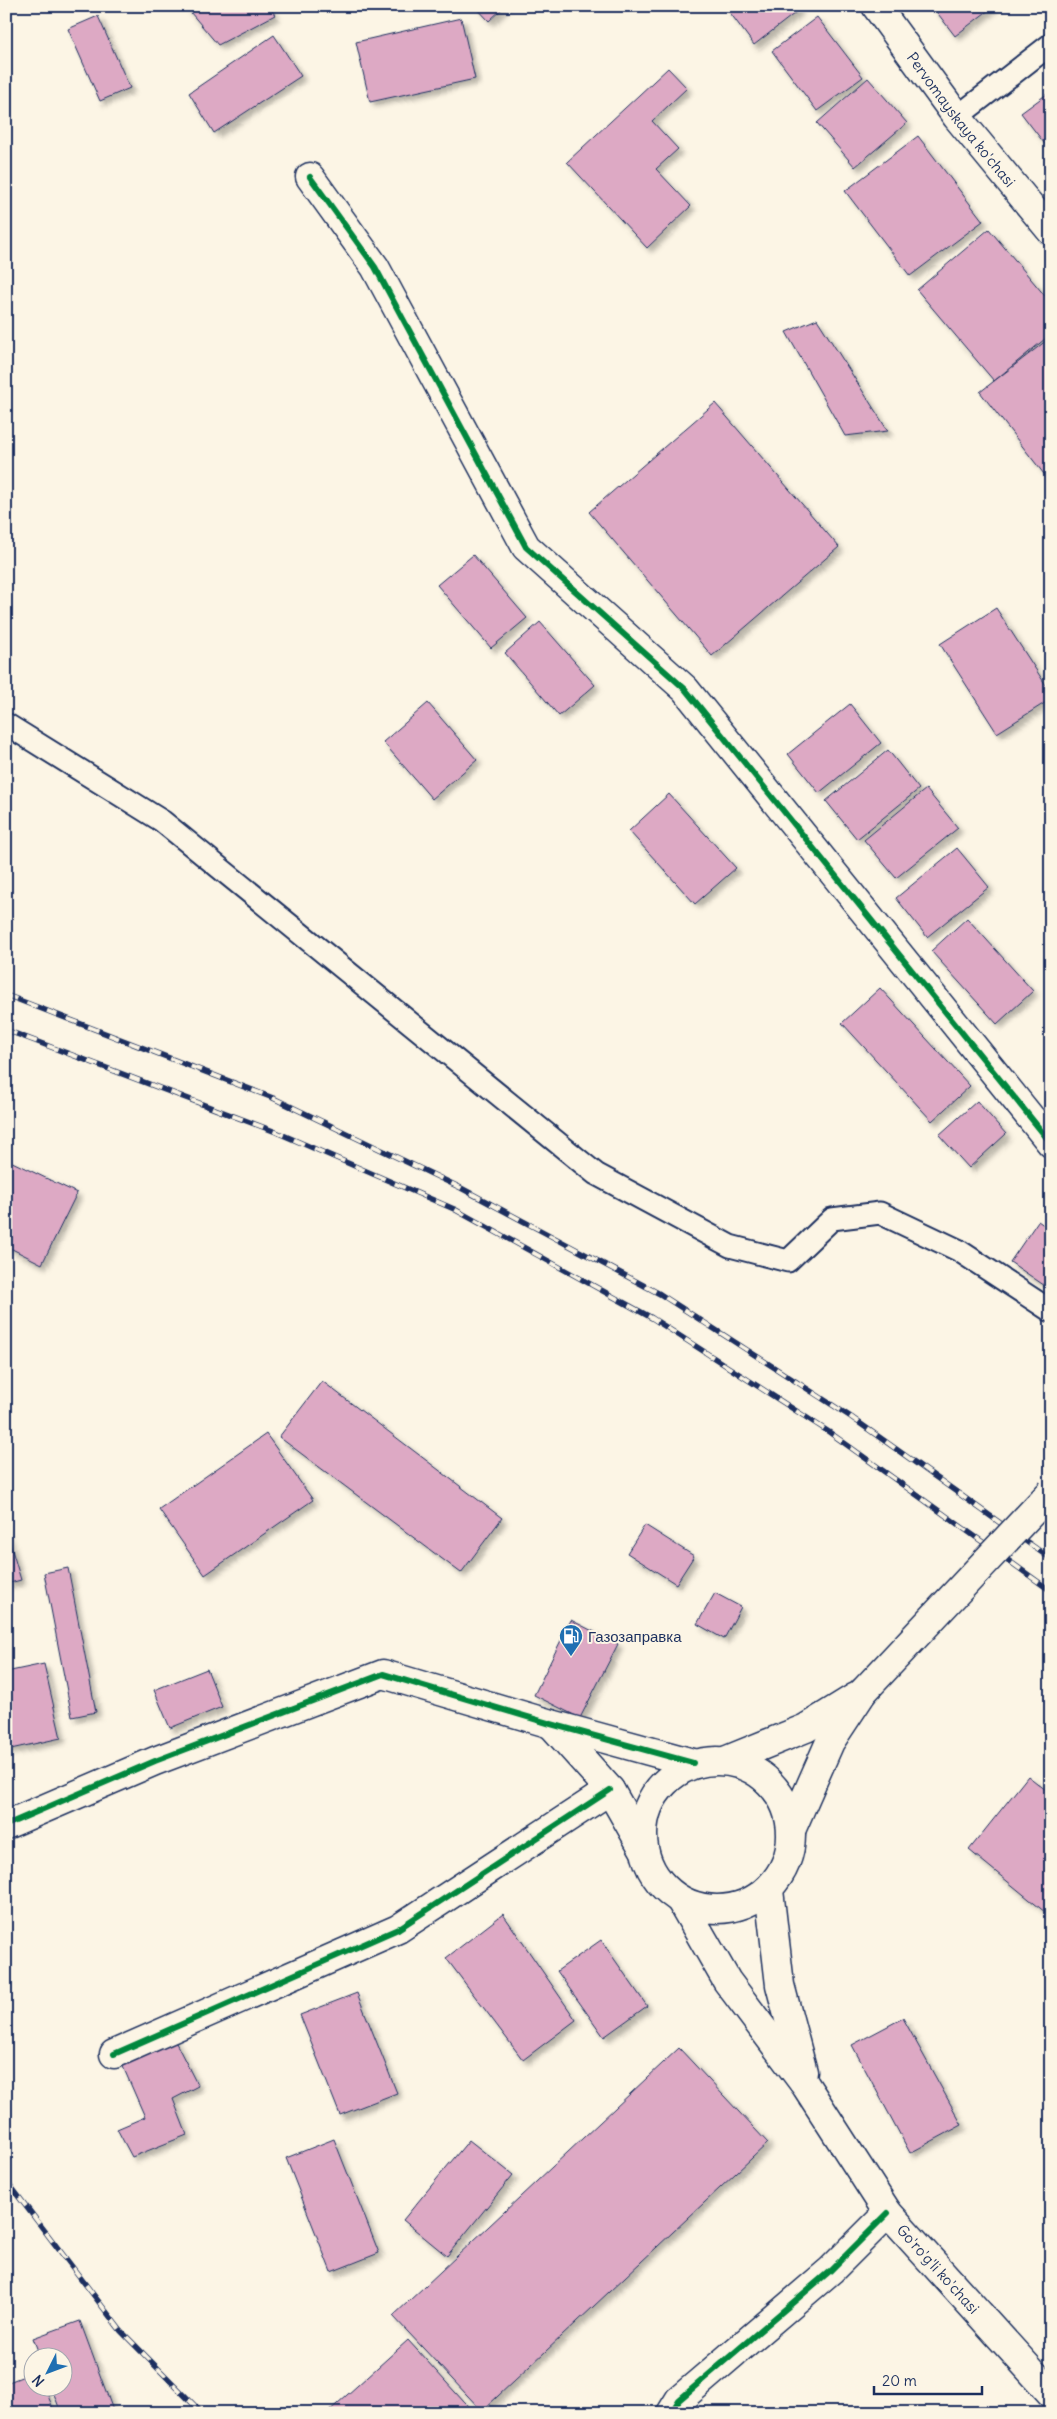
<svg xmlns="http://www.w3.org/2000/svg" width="1057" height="2419" viewBox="0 0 1057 2419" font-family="Delius,sans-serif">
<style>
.building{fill:#dda9c4;stroke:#1b2f5e;filter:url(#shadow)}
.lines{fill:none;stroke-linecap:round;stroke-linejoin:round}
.service-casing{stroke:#1b2f5e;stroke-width:25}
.minor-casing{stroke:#1b2f5e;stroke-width:31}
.secondary-casing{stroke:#1b2f5e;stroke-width:31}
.service{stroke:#fcf5e5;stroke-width:21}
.minor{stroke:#fcf5e5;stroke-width:28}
.secondary{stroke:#fcf5e5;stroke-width:28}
.rail-casing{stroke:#1b2f5e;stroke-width:5.5}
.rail{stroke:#fcf5e5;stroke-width:4;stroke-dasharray:11;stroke-linecap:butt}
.secondary-bridge-casing{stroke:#1b2f5e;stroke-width:31;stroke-linecap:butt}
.secondary-bridge{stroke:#fcf5e5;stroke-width:28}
.cycleway-casing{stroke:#fcf5e5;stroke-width:9}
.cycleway{stroke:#00873e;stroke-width:6}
.labels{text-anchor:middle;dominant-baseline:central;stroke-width:4;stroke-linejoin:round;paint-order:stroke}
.street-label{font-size:15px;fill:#1b2f5e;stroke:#fcf5e5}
.poi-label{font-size:15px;fill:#1b2f5e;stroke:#fcf5e5;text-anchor:start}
</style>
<defs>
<filter id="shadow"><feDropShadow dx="4.5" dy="4.5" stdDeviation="2.5" flood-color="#0004"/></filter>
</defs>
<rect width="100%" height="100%" fill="#fcf5e5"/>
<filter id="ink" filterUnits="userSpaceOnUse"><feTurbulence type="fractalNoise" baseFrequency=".02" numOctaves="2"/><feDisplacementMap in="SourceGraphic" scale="10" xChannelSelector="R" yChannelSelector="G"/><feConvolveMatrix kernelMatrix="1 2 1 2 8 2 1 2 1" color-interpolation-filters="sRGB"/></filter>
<g filter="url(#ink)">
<g class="building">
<path d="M 185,6 L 269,6 L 275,15 L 218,45 Z"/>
<path d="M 475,6 L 505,6 L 489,21 Z"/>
<path d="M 725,6 L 796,6 L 799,10 L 754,45 Z"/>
<path d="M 932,6 L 994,6 L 955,36 Z"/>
<path d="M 98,16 L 130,88 L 100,101 L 68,29 Z"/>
<path d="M 817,17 L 863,77 L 817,111 L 772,51 Z"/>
<path d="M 461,18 L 475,79 L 370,102 L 356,42 Z"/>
<path d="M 274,35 L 301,76 L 214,133 L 189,93 Z"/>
<path d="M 668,68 L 687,88 L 652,121 L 678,149 L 656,169 L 691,206 L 647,248 L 567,162 Z"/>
<path d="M 868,78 L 907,123 L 855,167 L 817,123 Z"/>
<path d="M 1051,91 L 1051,152 L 1021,113 Z"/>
<path d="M 918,136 L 983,221 L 910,276 L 845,191 Z"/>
<path d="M 989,229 L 1051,303 L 1051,334 L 994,381 L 917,290 Z"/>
<path d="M 817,319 L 888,431 L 845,436 L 786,332 Z"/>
<path d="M 1051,337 L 1051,483 L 980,392 Z"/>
<path d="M 715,403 L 839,547 L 712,656 L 589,512 Z"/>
<path d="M 473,555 L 527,618 L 491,648 L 437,585 Z"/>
<path d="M 996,608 L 1051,693 L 1051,699 L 997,733 L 940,644 Z"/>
<path d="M 540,622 L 595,685 L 559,716 L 505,653 Z"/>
<path d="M 428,703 L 477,760 L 432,799 L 383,742 Z"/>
<path d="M 850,704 L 881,743 L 819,793 L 788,754 Z"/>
<path d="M 888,750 L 919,789 L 857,839 L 826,801 Z"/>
<path d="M 926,789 L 958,828 L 896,878 L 864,840 Z"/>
<path d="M 669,794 L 736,868 L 695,904 L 629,831 Z"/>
<path d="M 957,848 L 989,887 L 927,937 L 896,898 Z"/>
<path d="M 967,918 L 1033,991 L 997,1024 L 931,951 Z"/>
<path d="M 880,988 L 970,1086 L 932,1121 L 842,1023 Z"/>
<path d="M 977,1101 L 1006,1134 L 969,1168 L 939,1135 Z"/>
<path d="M 6,1159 L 77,1193 L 42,1264 L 6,1246 Z"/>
<path d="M 1038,1221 L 1051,1230 L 1051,1290 L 1010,1262 Z"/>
<path d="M 322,1381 L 502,1518 L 461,1573 L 279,1437 Z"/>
<path d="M 266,1434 L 313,1500 L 205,1575 L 159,1509 Z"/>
<path d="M 645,1525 L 694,1556 L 676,1584 L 627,1553 Z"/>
<path d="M 6,1530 L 21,1580 L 6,1584 Z"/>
<path d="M 68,1568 L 96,1712 L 72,1717 L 44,1573 Z"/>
<path d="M 715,1593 L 741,1607 L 724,1639 L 697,1624 Z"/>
<path d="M 571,1620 L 618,1644 L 580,1718 L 534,1695 Z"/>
<path d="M 44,1664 L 61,1738 L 6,1750 L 6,1672 Z"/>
<path d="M 207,1669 L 222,1707 L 170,1728 L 154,1690 Z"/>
<path d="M 1028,1776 L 1051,1794 L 1051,1917 L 969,1850 Z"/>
<path d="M 503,1914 L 576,2020 L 523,2060 L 446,1958 Z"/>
<path d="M 601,1940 L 647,2006 L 604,2037 L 557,1971 Z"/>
<path d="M 357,1993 L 397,2093 L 340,2115 L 300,2015 Z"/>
<path d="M 903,2018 L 962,2125 L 910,2153 L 852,2045 Z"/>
<path d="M 173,2037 L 198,2086 L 173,2099 L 187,2135 L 132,2157 L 117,2129 L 145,2117 L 121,2062 Z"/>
<path d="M 679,2048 L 768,2143 L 482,2411 L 393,2316 Z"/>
<path d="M 334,2139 L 379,2253 L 331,2272 L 286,2158 Z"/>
<path d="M 469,2140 L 513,2175 L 447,2256 L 403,2220 Z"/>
<path d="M 80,2321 L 114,2413 L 61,2413 L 51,2386 L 62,2386 L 62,2356 L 40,2356 L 33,2338 Z"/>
<path d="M 408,2340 L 474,2413 L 327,2413 Z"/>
<path d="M 32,2373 L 32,2386 L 44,2386 L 55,2413 L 6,2413 L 6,2383 Z"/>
</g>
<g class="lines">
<g class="service-casing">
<g id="service">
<path d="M 957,117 L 1051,44"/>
<path d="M 6,724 L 162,821 L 596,1174 L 730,1246 L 788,1261 L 832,1219 L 880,1213 L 958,1250 L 1051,1311"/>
</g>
</g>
<g class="minor-casing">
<g id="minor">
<path id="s1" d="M 876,6 L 957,117 L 1051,231"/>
<path d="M 310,177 L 375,267 L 526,547 L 685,689 L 1051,1143"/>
<path d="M 551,1724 L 610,1790 L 643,1848"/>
<path d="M 6,1825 L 155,1761 L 383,1674 L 551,1724 L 693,1763"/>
<path d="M 114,2054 L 398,1929 L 610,1790"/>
<path d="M 671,2413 L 679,2400 L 831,2270 L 888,2213"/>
</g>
</g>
<g class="secondary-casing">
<g id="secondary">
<path d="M 727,1760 L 806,1728 L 856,1697"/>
<circle cx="717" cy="1835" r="74"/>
<path d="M 792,1828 L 830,1742 L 863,1692"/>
<path d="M 769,1890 L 780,1985 L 803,2072"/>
<path id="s2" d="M 681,1901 L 727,1981 L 806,2086 L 888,2213 L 1051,2393"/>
</g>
</g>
<use href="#service" class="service"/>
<use href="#minor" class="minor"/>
<use href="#secondary" class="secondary"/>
<g class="rail-casing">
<g id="rail">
<path d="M 6,995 L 273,1098 L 461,1188 L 660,1294 L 851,1417 L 1051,1559"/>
<path d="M 6,1030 L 276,1132 L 454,1209 L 652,1318 L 829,1432 L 1051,1591"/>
<path d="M 6,2180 L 121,2331 L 202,2413"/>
</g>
</g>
<use href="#rail" class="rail"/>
<g class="secondary-bridge-casing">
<path id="secondary-bridge" d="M 863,1692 L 1051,1492"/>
</g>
<use href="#secondary-bridge" class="secondary-bridge"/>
<g class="cycleway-casing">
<g id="cycleway">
<path d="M 310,177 L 375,267 L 526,547 L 685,689 L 1051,1143"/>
<path d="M 6,1825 L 155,1761 L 383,1674 L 551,1724 L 693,1763"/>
<path d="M 114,2054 L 398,1929 L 610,1790"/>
<path d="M 671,2413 L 679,2400 L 831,2270 L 888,2213"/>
</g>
</g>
<use href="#cycleway" class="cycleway"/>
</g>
</g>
<defs>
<g id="fuel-pin" transform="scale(1.25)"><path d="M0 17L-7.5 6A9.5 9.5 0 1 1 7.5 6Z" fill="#1f6fb2" stroke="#fcf5e5"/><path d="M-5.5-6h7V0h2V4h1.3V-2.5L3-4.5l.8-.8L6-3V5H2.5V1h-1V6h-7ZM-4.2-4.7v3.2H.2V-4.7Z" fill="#fff"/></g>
</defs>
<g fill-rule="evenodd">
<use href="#fuel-pin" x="571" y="1636"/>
</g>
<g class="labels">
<g class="street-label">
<text stroke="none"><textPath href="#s1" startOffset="142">Pervomayskaya ko'chasi</textPath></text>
<text stroke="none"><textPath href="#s2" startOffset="450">Go'ro'g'li ko'chasi</textPath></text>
</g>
<g class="poi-label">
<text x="588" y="1636">Газозаправка</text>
</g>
</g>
<rect width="1057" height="2419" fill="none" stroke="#fcf5e5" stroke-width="25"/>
<rect x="12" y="12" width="1032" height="2394" fill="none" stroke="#1b2f5e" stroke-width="2" filter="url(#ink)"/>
<g transform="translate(48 2372) rotate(228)"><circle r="24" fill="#fcf5e5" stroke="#a2a6af"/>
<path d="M0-4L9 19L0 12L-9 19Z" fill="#1f6fb2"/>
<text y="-8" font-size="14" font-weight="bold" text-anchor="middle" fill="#1b2f5e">N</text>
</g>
<path d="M874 2386v8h108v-8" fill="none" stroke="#1b2f5e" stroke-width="2.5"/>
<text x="882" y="2386" font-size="15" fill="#1b2f5e" stroke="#fcf5e5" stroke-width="4" paint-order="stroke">20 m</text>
</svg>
